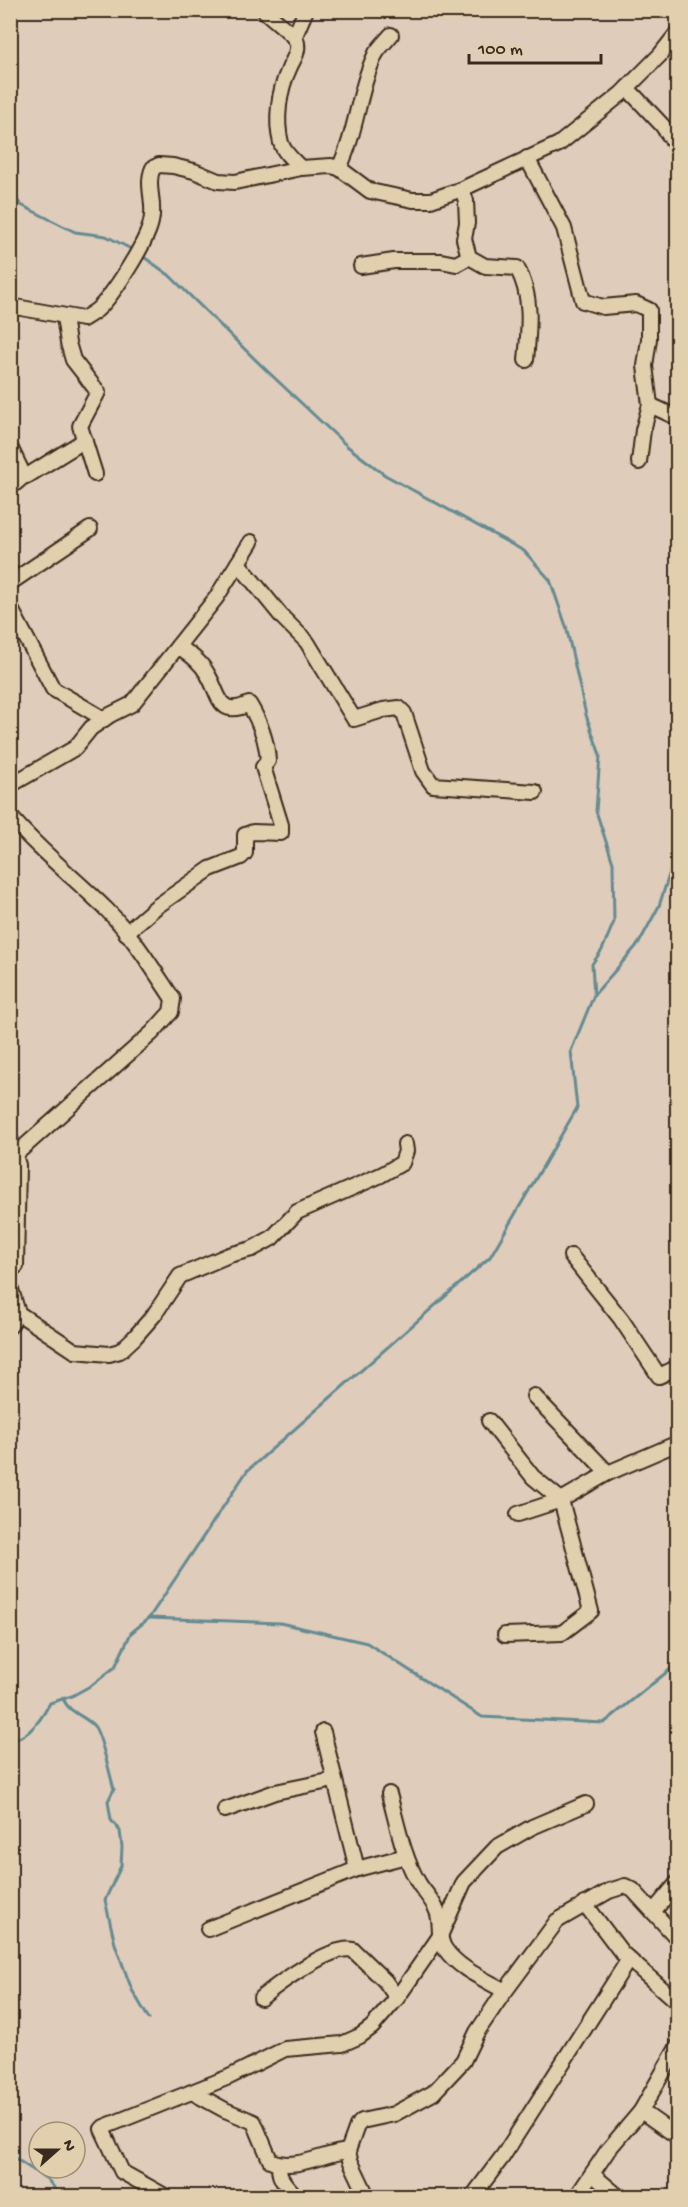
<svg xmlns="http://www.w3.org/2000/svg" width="688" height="2207" viewBox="0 0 688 2207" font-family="'Gochi Hand',sans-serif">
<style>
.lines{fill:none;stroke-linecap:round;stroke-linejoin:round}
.stream{stroke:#648b92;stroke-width:3}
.minor-casing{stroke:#3b2a1e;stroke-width:18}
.minor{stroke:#e1cfad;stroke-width:14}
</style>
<rect width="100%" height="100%" fill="#e0ccba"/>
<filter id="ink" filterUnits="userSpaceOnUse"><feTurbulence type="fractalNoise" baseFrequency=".0167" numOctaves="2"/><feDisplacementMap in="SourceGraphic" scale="12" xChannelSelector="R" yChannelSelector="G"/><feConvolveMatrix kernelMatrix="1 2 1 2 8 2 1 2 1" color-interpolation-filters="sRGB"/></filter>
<g filter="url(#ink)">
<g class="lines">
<g class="stream">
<path d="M 10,192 L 21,205 L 75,232 L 106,236 L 133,250"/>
<path d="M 141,255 L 169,275 L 265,369 L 347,446 L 385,475 L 524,551 L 550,580 L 566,626 L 586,715 L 600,755 L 596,811 L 613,863 L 614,922 L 602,950 L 592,964 L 594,995"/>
<path d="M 149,1618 L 280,1623 L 367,1643 L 482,1717 L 604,1723 L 678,1663"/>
<path d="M 63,1698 C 68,1713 84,1715 94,1726 C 101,1733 110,1776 114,1789 L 108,1801 L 111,1820 L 120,1831 L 122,1847 L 121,1866 L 105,1900 L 115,1944 L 132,1990 L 149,2019"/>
<path d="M 10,1740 C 29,1739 42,1718 50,1703 L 72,1696 L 92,1685 L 115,1667 L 131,1633 L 149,1618 L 247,1471 L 490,1257 L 577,1108 L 571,1051 L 594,995 L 639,943 L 659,906 L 678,847"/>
<path d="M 10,2155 L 47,2179 L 61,2196"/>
</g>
<g class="minor-casing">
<g id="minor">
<path d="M 264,10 C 272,19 295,34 297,43 C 299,53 292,61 289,69 C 279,90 275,120 281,143 C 284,153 294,161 301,168"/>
<path d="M 294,38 L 306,10"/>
<path d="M 627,88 L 662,125 L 678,148"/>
<path d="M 527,158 L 564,228 L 583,301 L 603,307 L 636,304 L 649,310 L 649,339 L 645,366 L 650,405 L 643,430 L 639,462"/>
<path d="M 339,168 C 357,132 358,90 376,53 C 380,47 386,41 391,35"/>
<path d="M 462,189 L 466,201 L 467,223 L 464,239 L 469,257 L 485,266 L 517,268 C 533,296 529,329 526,360"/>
<path d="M 361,266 L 394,261 L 441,261 L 456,264 L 469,257"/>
<path d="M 10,306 L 83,319 C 88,316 93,313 98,309 C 113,295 147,242 151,222 C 156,203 145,185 153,168 L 159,165 L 173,166 L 194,171 L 218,181 L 235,182 L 301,168 L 331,166 L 339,168 L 370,191 L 413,200 L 431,200 L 462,189 L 559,144 L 621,94 L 660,55 L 678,32"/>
<path d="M 64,317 L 68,343 L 73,360 L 98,392 L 80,426 L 95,474"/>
<path d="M 650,405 L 678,418"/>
<path d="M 10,447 L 24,476 L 27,476 L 85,440"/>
<path d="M 10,488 L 24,476"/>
<path d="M 238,563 L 283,618 L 307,642 L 354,719 L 383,710 L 399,708 L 404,713 L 423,771 L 433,785 L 535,792"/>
<path d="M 10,583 L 90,529"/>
<path d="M 10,607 L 53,689 L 104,719"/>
<path d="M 10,782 L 14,783 L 75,748 L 91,728 L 110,715 L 132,704 L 216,598 L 251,542"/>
<path d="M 10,816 C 39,851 75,878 107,910 C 133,936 153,969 173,999 L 171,1012 L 152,1033 L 16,1154"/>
<path d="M 126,933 L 156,907 L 210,869 L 241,857 L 245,853 L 245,835 L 253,832 L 281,833 L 281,825 L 263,767 L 268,761 C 267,741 260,722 249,704 C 218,718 220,695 208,675 C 201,662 191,655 178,646"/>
<path d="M 10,1139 L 18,1165 L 16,1266 L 10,1272"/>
<path d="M 571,1256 L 621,1319 L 659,1376 L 678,1367"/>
<path d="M 10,1286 L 18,1313 L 10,1326"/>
<path d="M 18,1313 L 75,1351 L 109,1354 L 120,1351 L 134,1338 L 154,1315 L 180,1276 L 229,1255 L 252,1249 L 272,1238 L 297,1212 L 381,1175 L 402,1163 L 406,1151 L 405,1144"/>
<path d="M 534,1396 L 608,1473"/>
<path d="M 489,1421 L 533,1477 L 561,1500 L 591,1611 L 562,1633 L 505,1635"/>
<path d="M 518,1514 L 561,1500 L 608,1473 L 678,1443"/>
<path d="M 323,1732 L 357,1869"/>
<path d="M 389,1794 C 397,1823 403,1856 418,1882 C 423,1891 432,1899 436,1909 C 443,1922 436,1936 445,1949 C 459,1969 484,1979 505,1991"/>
<path d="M 225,1810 L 275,1792 L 334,1780"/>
<path d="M 585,1904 L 622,1953 L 678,2003"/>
<path d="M 653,1912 L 678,1882"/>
<path d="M 208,1929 L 357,1869 L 406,1856"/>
<path d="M 261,1998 C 278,1984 332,1944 353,1950 L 385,1981 L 397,1998"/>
<path d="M 192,2092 L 225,2110 L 254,2122 L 270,2160 C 295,2172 323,2153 348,2151"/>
<path d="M 641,2111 L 678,2137"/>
<path d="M 280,2164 C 276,2178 288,2187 296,2196"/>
<path d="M 592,2174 L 618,2196"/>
<path d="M 165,2196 L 122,2172 L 102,2129 L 104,2127 L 229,2077 L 285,2049 L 342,2044 L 360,2036 L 372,2027 L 397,1998 L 440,1936 L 464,1882 L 497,1847 L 532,1827 L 586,1804"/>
<path d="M 367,2196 L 350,2160 L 348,2151 L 357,2126 L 362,2121 L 394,2114 L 433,2093 L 463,2061 L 477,2032 L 500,1998 L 557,1921 L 609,1891 L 625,1886 L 633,1890 L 678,1939"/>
<path d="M 473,2196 L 503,2156 L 629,1959"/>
<path d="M 577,2196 L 608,2150 L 641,2111 L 678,2046"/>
</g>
</g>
<use href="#minor" class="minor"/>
</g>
</g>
<rect width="688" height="2207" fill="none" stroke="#e1cfad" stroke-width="36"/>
<rect x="18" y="18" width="652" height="2171" fill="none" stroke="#3b2a1e" stroke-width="2" filter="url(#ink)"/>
<g transform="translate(57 2150) rotate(69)"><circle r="28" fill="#e1cfad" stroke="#9f8d74" stroke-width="1.5"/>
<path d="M0-4.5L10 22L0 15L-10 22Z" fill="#3b2a1e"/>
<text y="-9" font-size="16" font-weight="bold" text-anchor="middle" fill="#3b2a1e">N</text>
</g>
<path d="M469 54v9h132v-9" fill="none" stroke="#3b2a1e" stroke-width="3"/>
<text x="478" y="54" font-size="18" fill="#3b2a1e" stroke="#e1cfad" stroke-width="4.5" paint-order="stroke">100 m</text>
</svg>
